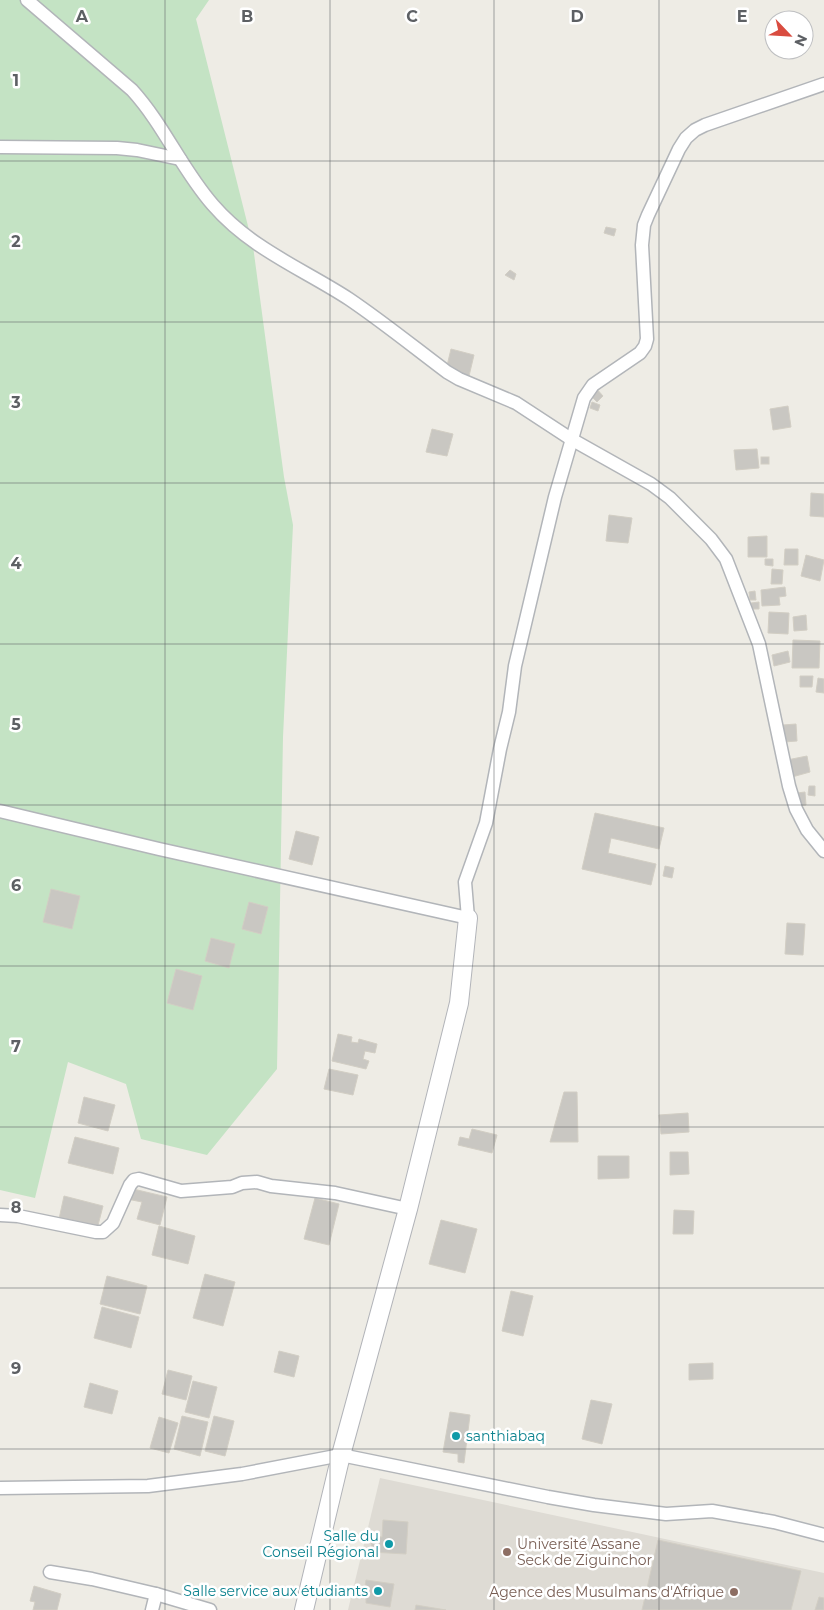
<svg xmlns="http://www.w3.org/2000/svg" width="824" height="1610" viewBox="0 0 824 1610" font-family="Montserrat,sans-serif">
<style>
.education{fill:#dedbd4}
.green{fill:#c4e3c4}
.building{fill:#c9c7c2;stroke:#d2cec4}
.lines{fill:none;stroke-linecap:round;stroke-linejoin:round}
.street-casing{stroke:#b2b5b9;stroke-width:15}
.secondary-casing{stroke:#b2b4b9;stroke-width:20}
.street{stroke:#fff;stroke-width:12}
.secondary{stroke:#fff;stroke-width:18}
.grid{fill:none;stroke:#5d6064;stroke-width:1;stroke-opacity:0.55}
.culture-dot{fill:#0f9aa8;stroke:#fff;stroke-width:2}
.education-dot{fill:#8d6e63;stroke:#fff;stroke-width:2}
.labels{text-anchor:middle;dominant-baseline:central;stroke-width:5;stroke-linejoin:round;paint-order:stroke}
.culture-label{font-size:14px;fill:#0d838f;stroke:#fff;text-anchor:end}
.education-label{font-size:14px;fill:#785e54;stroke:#fff;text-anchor:start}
.grid-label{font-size:16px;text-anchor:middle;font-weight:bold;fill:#5d6064;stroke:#fff;stroke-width:5;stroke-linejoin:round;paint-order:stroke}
</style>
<rect width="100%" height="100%" fill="#eeece5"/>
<path class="education" d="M 380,1478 L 824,1573 L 824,1610 L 348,1610 Z"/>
<path class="green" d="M 0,0 L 209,0 L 196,19 L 253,246 L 284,477 L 293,525 L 283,737 L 277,1069 L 207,1155 L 141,1139 L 126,1084 L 68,1062 L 35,1198 L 0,1190 Z"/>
<g class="building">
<path d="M 606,227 L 616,229 L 614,236 L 604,233 Z"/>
<path d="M 510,270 L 516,274 L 514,280 L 505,275 Z"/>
<path d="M 451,349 L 474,355 L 469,376 L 446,370 Z"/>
<path d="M 595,387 L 603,396 L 597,402 L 588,393 Z"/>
<path d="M 592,402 L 600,405 L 598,411 L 590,408 Z"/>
<path d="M 788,406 L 791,427 L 773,430 L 770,409 Z"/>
<path d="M 432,429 L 453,434 L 447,456 L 426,452 Z"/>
<path d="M 757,449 L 759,468 L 736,470 L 734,450 Z"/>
<rect x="761" y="457" width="8" height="7"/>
<path d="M 811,493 L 824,494 L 824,517 L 810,516 Z"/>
<path d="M 609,515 L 632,518 L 628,543 L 606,541 Z"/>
<path d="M 767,536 L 767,557 L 748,557 L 748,537 Z"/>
<path d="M 785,549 L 798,549 L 798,565 L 784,565 Z"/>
<path d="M 806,555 L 824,560 L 820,581 L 801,576 Z"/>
<path d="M 765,559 L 773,559 L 773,566 L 765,565 Z"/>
<path d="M 772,569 L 783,570 L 782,584 L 771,584 Z"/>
<path d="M 785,587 L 786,596 L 779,597 L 780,605 L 762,606 L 761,590 Z"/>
<path d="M 755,591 L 756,600 L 750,600 L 749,592 Z"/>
<path d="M 759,602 L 759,609 L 752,609 L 751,603 Z"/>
<path d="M 769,612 L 789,613 L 788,634 L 768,633 Z"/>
<path d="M 806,615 L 807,630 L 794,631 L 793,617 Z"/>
<path d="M 793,640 L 820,641 L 819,668 L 792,668 Z"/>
<path d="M 788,651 L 790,662 L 774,666 L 772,655 Z"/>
<path d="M 800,676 L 813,676 L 812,687 L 800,687 Z"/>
<path d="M 818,678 L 824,679 L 824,693 L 816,692 Z"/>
<path d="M 796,724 L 797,741 L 784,742 L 783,725 Z"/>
<path d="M 807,756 L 810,772 L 792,777 L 787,760 Z"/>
<path d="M 809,786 L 815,786 L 815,796 L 808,795 Z"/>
<path d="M 805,792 L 806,805 L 798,806 L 797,793 Z"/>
<path d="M 595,813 L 664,828 L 659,849 L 611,838 L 608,853 L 656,864 L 651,885 L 582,869 Z"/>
<path d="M 296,831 L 319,837 L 312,865 L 289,859 Z"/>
<path d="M 665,866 L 674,868 L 672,878 L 663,876 Z"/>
<path d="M 51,889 L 80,896 L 72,929 L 43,922 Z"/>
<path d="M 249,902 L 268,907 L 261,934 L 242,929 Z"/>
<path d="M 787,923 L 805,924 L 803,955 L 785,954 Z"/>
<path d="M 211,938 L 235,944 L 229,968 L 205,961 Z"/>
<path d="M 176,969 L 202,976 L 193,1010 L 167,1003 Z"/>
<path d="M 338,1034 L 352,1037 L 351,1042 L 358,1043 L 359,1039 L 377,1044 L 375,1053 L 365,1051 L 363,1059 L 369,1061 L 366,1069 L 332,1061 Z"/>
<path d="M 329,1069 L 358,1075 L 353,1095 L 324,1089 Z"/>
<path d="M 564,1092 L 577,1092 L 578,1142 L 550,1142 Z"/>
<path d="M 84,1097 L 115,1105 L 108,1131 L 78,1123 Z"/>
<path d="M 688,1113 L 689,1132 L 661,1134 L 659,1115 Z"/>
<path d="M 472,1129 L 497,1135 L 492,1153 L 458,1145 L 460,1137 L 469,1139 Z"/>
<path d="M 75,1137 L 119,1148 L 113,1174 L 68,1163 Z"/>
<path d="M 670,1152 L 688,1152 L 689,1174 L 670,1175 Z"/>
<path d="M 598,1156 L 629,1156 L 629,1178 L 598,1179 Z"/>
<path d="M 129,1188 L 167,1197 L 160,1225 L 137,1219 L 142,1202 L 127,1199 Z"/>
<path d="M 64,1196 L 103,1206 L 97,1229 L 59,1219 Z"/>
<path d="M 315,1198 L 339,1204 L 329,1245 L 304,1239 Z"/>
<path d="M 674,1210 L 694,1211 L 693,1234 L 673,1234 Z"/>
<path d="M 441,1220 L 477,1229 L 465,1273 L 429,1264 Z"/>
<path d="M 159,1226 L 195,1236 L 188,1264 L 152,1255 Z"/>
<path d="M 205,1274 L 235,1282 L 223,1326 L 193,1318 Z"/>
<path d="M 107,1276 L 147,1286 L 140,1314 L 100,1304 Z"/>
<path d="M 511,1291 L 533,1296 L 523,1336 L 502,1331 Z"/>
<path d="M 102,1307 L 139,1317 L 131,1348 L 94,1338 Z"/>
<path d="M 279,1351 L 299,1356 L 294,1377 L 274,1372 Z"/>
<path d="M 713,1363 L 713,1379 L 689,1380 L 689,1364 Z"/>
<path d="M 168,1370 L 192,1376 L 186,1400 L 162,1394 Z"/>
<path d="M 193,1381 L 217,1387 L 209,1418 L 185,1412 Z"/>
<path d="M 90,1383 L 118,1391 L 112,1414 L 84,1407 Z"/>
<path d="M 591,1400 L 612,1404 L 602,1444 L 582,1439 Z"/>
<path d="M 450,1412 L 470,1415 L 464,1463 L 458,1462 L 458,1454 L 443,1452 Z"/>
<path d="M 182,1416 L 208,1422 L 200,1456 L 174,1449 Z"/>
<path d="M 214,1416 L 234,1421 L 225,1456 L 205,1451 Z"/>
<path d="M 159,1417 L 178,1423 L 169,1453 L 150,1448 Z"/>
<path d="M 383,1520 L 408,1522 L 406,1554 L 371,1552 L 372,1536 L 382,1537 Z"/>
<path d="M 658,1540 L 801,1571 L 791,1610 L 642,1610 Z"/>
<path d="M 366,1580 L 394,1584 L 390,1607 L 366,1603 L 366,1599 L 363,1598 Z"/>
<path d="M 34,1586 L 61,1594 L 57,1610 L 33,1610 L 35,1602 L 30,1601 Z"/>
<path d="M 819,1597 L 824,1598 L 824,1610 L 815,1610 Z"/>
<path d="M 416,1605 L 446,1610 L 415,1610 Z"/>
</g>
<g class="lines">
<g class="street-casing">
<g id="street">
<path d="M 27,0 L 132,90 C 164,125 182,170 213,205 C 251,249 303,269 349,299 C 383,322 415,348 447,372 L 459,379 L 516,403 L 571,439 L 651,484 L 670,498 L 711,539 L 726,559 L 759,644 L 789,786 L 796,809 L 807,830 L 824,851"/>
<path d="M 0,147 L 117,148 L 137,150 L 180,159"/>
<path d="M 0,811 L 159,849 L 468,918 L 465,882 L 486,823 L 500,749 L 509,712 L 515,666 L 555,497 L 584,398 L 593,385 L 640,353 L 645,346 L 647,339 L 642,245 L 644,225 L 648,215 L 679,149 L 686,138 L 695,130 L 705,125 L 824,84"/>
<path d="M 0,1215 L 18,1216 L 96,1232 L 103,1232 L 113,1223 L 130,1185 L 134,1180 L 139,1179 L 181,1191 L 232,1187 L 242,1183 L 257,1182 L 271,1186 L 335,1193 L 408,1209"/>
<path d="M 0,1488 L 148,1486 L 242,1474 L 341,1455 L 548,1497 L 594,1505 L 666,1514 L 712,1511 L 774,1522 L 824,1535"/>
<path d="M 50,1572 L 92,1579 L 156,1594 L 210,1610"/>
<path d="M 152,1610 L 156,1594"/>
</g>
</g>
<g class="secondary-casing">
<path id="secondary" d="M 304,1610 L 341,1455 L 408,1209 L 459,1003 L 468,918"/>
</g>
<use href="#street" class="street"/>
<use href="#secondary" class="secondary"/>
</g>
<path class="grid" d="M 165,0 L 165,1610M 330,0 L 330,1610M 494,0 L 494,1610M 659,0 L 659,1610M 0,161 L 824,161M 0,322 L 824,322M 0,483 L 824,483M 0,644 L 824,644M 0,805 L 824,805M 0,966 L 824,966M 0,1127 L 824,1127M 0,1288 L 824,1288M 0,1449 L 824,1449"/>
<g class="culture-dot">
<circle cx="456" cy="1436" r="5"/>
<circle cx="389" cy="1544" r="5"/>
<circle cx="378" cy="1591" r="5"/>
</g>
<g class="education-dot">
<circle cx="507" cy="1552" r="5"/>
<circle cx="734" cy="1592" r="5"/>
</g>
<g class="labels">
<g class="culture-label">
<text x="466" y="1436" text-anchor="start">santhiabaq</text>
<text x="379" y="1536">Salle du<tspan x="379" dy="16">Conseil Régional</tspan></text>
<text x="368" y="1591">Salle service aux étudiants</text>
</g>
<g class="education-label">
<text x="517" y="1544">Université Assane<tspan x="517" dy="16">Seck de Ziguinchor</tspan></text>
<text x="724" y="1592" text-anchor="end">Agence des Musulmans d'Afrique</text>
</g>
</g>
<g class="grid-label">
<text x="82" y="22">A</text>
<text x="247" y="22">B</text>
<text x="412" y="22">C</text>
<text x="577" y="22">D</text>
<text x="742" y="22">E</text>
<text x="16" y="86">1</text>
<text x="16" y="247">2</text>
<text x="16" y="408">3</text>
<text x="16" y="569">4</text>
<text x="16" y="730">5</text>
<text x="16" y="891">6</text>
<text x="16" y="1052">7</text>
<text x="16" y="1213">8</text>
<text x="16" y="1374">9</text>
</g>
<g transform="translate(789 35) rotate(115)"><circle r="24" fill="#ffffff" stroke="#bebfc1"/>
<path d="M0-4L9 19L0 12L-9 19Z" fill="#d94c40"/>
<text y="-8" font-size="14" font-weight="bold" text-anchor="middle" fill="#5d6064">N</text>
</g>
</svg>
